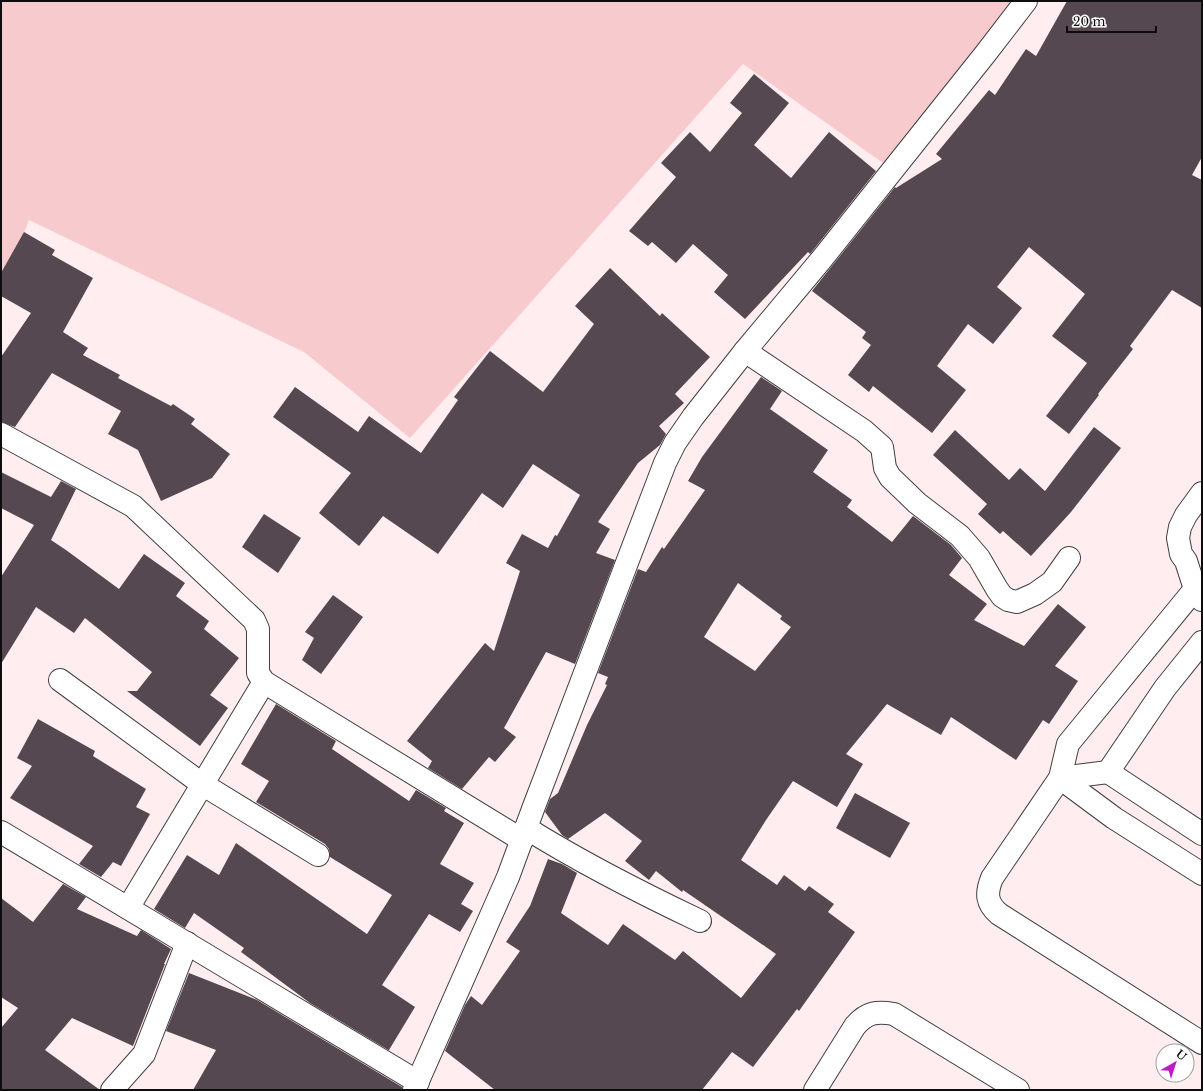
<svg xmlns="http://www.w3.org/2000/svg" width="1203" height="1091" viewBox="0 0 1203 1091" font-family="'Libre Baskerville',serif">
<style>
.farmland{fill:#f7cace}
.building{fill:#564851;fill-rule:evenodd}
.lines{fill:none;stroke-linecap:round;stroke-linejoin:round}
.minor-casing{stroke:#404040;stroke-width:24}
.minor{stroke:#fff;stroke-width:22}
</style>
<rect width="100%" height="100%" fill="#ffedf0"/>
<path class="farmland" d="M 1,1 L 1022,1 L 893,170 L 743,64 L 410,438 L 304,352 L 29,220 L 1,290 Z"/>
<g class="building">
<path d="M 1067,1 L 1202,1 L 1202,157 L 1192,175 L 1202,180 L 1202,308 L 1172,290 L 1130,346 L 1133,349 L 1098,394 L 1099,395 L 1069,434 L 1046,416 L 1087,363 L 1052,336 L 1085,294 L 1029,247 L 997,287 L 1022,308 L 993,344 L 968,324 L 937,366 L 966,390 L 932,433 L 873,386 L 869,392 L 848,375 L 871,345 L 862,338 L 866,332 L 812,291 L 895,187 L 896,188 L 942,159 L 936,154 L 989,90 L 995,95 L 1026,49 L 1036,56 Z"/>
<path d="M 754,74 L 789,103 L 754,145 L 791,178 L 829,132 L 876,171 L 810,254 L 808,252 L 745,319 L 714,292 L 728,275 L 693,244 L 676,263 L 652,242 L 648,246 L 629,231 L 676,177 L 661,163 L 690,132 L 710,152 L 742,113 L 730,103 Z"/>
<path d="M 24,232 L 55,250 L 52,255 L 93,278 L 63,332 L 88,348 L 83,355 L 120,375 L 118,378 L 171,406 L 173,404 L 195,419 L 191,424 L 230,454 L 212,478 L 161,501 L 138,450 L 108,434 L 121,411 L 52,373 L 15,427 L 1,422 L 1,357 L 31,313 L 1,296 L 1,273 Z"/>
<path d="M 610,268 L 660,316 L 662,313 L 710,357 L 675,394 L 684,403 L 659,426 L 666,434 L 660,445 L 638,463 L 598,522 L 610,529 L 596,553 L 615,560 L 575,664 L 546,652 L 504,728 L 516,737 L 495,762 L 489,757 L 462,789 L 428,768 L 432,761 L 407,741 L 485,643 L 494,651 L 520,571 L 506,563 L 522,534 L 548,548 L 555,535 L 557,536 L 580,495 L 533,464 L 503,508 L 482,493 L 438,554 L 383,516 L 359,546 L 319,513 L 351,473 L 273,417 L 295,387 L 358,432 L 369,416 L 421,453 L 458,400 L 454,397 L 490,351 L 543,392 L 594,324 L 575,306 Z"/>
<path d="M 761,377 L 782,391 L 770,409 L 828,450 L 813,472 L 852,500 L 847,507 L 892,542 L 913,516 L 951,545 L 962,558 L 949,575 L 987,604 L 974,620 L 1024,646 L 1058,604 L 1086,627 L 1055,666 L 1078,681 L 1049,724 L 1043,720 L 1016,760 L 951,717 L 941,735 L 887,704 L 846,754 L 863,764 L 837,807 L 793,781 L 766,820 L 741,860 L 777,885 L 784,875 L 805,891 L 809,886 L 834,904 L 828,912 L 855,932 L 799,1011 L 797,1009 L 753,1067 L 732,1052 L 702,1090 L 495,1090 L 445,1051 L 465,1005 L 471,996 L 482,1005 L 520,951 L 506,942 L 530,906 L 548,859 L 562,864 L 577,873 L 561,913 L 608,945 L 623,924 L 675,960 L 683,951 L 741,998 L 776,954 L 683,890 L 682,892 L 656,871 L 649,880 L 625,861 L 642,841 L 605,813 L 568,839 L 562,835 L 545,812 L 550,799 L 558,793 L 587,725 L 607,685 L 605,684 L 608,677 L 598,673 L 638,569 L 646,572 L 662,547 L 664,549 L 705,490 L 688,481 L 702,457 ZM 738,583 L 782,616 L 780,619 L 791,627 L 755,671 L 704,637 Z"/>
<path d="M 1094,427 L 1121,448 L 1071,512 L 1031,556 L 1003,531 L 1000,534 L 978,514 L 987,504 L 933,455 L 955,430 L 1009,480 L 1020,468 L 1045,491 Z"/>
<path d="M 1,472 L 51,497 L 61,481 L 76,489 L 51,540 L 66,550 L 119,589 L 144,554 L 185,583 L 176,596 L 209,621 L 204,629 L 239,658 L 210,695 L 228,708 L 200,746 L 127,691 L 137,691 L 152,672 L 85,618 L 74,633 L 36,607 L 1,664 L 1,577 L 34,525 L 1,508 Z"/>
<path d="M 264,514 L 301,538 L 278,573 L 242,547 Z"/>
<path d="M 333,595 L 363,617 L 321,674 L 302,660 L 314,638 L 305,632 Z"/>
<path d="M 276,704 L 336,741 L 332,749 L 409,801 L 416,790 L 446,808 L 444,811 L 464,823 L 440,864 L 474,883 L 461,904 L 473,911 L 460,932 L 429,914 L 382,985 L 415,1007 L 389,1050 L 390,1051 L 310,1003 L 241,952 L 244,948 L 194,913 L 185,928 L 154,909 L 187,855 L 219,875 L 236,843 L 367,934 L 392,895 L 330,857 L 329,849 L 325,844 L 256,802 L 269,781 L 241,764 Z"/>
<path d="M 38,719 L 95,751 L 93,756 L 146,789 L 136,807 L 150,814 L 121,866 L 113,862 L 101,877 L 79,864 L 93,846 L 10,798 L 32,766 L 17,758 Z"/>
<path d="M 855,793 L 910,823 L 890,858 L 836,828 Z"/>
<path d="M 63,884 L 86,897 L 77,909 L 137,936 L 141,930 L 171,949 L 164,964 L 165,964 L 133,1046 L 72,1018 L 45,1050 L 100,1090 L 1,1090 L 1,1028 L 18,1008 L 1,997 L 1,898 L 33,922 Z"/>
<path d="M 189,973 L 257,1000 L 402,1087 L 402,1090 L 193,1090 L 216,1050 L 166,1031 Z"/>
</g>
<g class="lines">
<g class="minor-casing">
<g id="minor">
<path d="M 745,351 L 864,431 L 882,447 L 885,468 L 890,477 L 917,503 L 960,536 L 979,558 L 997,589 L 1002,596 L 1008,600 L 1017,602 L 1035,594 L 1052,582 L 1069,558"/>
<path d="M 1,434 L 133,506 L 254,620 L 258,629 L 258,673 L 264,682 L 522,840"/>
<path d="M 1202,493 L 1186,515 L 1180,527 L 1178,538 L 1181,554 L 1186,561 L 1195,589 L 1202,600"/>
<path d="M 1195,589 L 1068,744 L 1060,778 L 1114,818 L 1202,874"/>
<path d="M 1202,642 L 1165,688 L 1108,772 L 1202,834"/>
<path d="M 60,680 L 202,784 L 318,855"/>
<path d="M 1108,772 L 1060,778 L 992,878 C 986,893 986,903 999,914 L 1202,1043"/>
<path d="M 526,828 C 582,863 641,893 700,921"/>
<path d="M 1,832 L 418,1082"/>
<path d="M 128,908 L 264,682"/>
<path d="M 112,1090 L 144,1054 L 187,943"/>
<path d="M 414,1090 L 508,877 L 533,809 L 665,463 L 675,443 L 693,417 L 745,351 L 821,260 L 986,53 L 1026,1"/>
<path d="M 815,1090 L 855,1026 C 867,1012 877,1011 894,1014 L 1018,1090"/>
</g>
</g>
<use href="#minor" class="minor"/>
</g>
<rect width="1203" height="1091" fill="none" stroke="#0d0d0d" stroke-width="4"/>
<g transform="translate(1175 1063) rotate(39)"><circle r="19" fill="#ffffff" stroke="#9e9e9e"/>
<path d="M0-3L7 15L0 10L-7 15Z" fill="#c01ac8"/>
<text y="-6" font-size="11" font-weight="bold" text-anchor="middle" fill="#0d0d0d">U</text>
</g>
<path d="M1067 26v6h89v-6" fill="none" stroke="#0d0d0d" stroke-width="2"/>
<text x="1073" y="26" font-size="12" fill="#0d0d0d" stroke="#ffffff" stroke-width="3" paint-order="stroke">20 m</text>
</svg>
